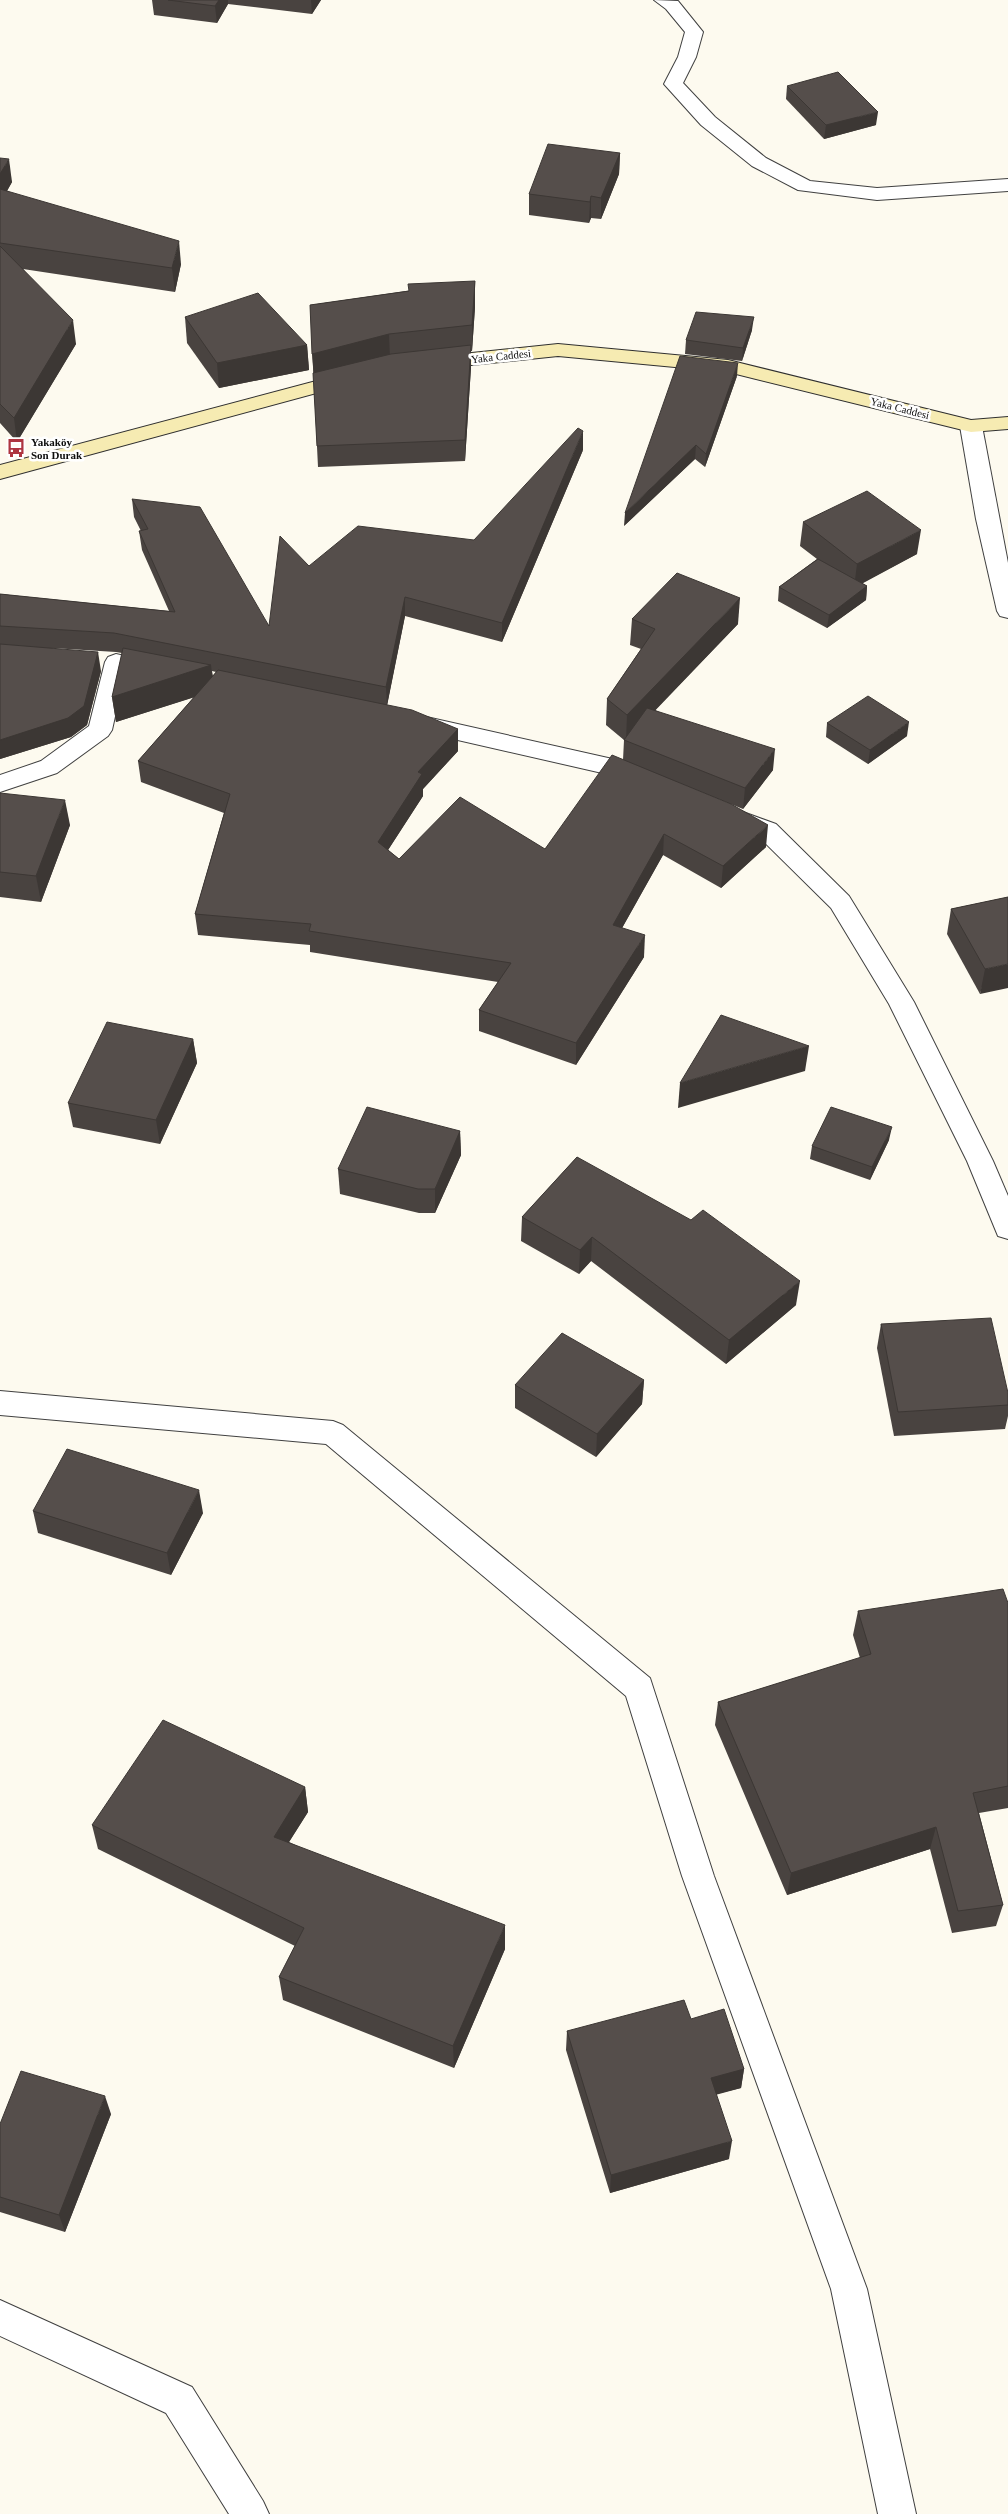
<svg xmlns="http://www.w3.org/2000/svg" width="1008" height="2514" viewBox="0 0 1008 2514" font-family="'Times New Roman',serif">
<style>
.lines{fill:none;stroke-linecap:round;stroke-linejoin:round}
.street-casing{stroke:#404040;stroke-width:2}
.secondary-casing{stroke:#2f2f2f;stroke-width:2}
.street{fill:#fff;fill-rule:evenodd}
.secondary{fill:#f6ebb2;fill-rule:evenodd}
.wall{fill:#494340;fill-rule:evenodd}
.shaded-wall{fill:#3c3734}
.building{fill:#554e4b;stroke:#3c3734}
.labels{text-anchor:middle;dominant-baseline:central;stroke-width:5;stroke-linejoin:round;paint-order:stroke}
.far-street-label{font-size:11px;fill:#0d0d0d;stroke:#fff}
.far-poi-label{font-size:11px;font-weight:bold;fill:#0d0d0d;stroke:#fff;text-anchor:start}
</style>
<rect width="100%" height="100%" fill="#fdfaef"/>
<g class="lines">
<g class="street-casing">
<g id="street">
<path d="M 654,0 L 678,1 L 703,32 L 696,57 L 683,83 L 715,117 L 766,158 L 810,181 L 877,188 L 1008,179 L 1008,191 L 877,200 L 798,190 L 752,166 L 701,125 L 664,84 L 678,57 L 685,32 L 666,9 Z"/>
<path d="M 971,420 L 978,422 L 982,426 L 1008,563 L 1008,618 L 1000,616 L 997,611 L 976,519 L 960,426 L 964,422 Z"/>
<path d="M 116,654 L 165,665 L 168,670 L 165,675 L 157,678 L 125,671 L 112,730 L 108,736 L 57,773 L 0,792 L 0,775 L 41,761 L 89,726 L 105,662 L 108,657 Z"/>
<path d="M 422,716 L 617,760 L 647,771 L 651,777 L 647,783 L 639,785 L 611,775 L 414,730 L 410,724 L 414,718 Z"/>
<path d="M 732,808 L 776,824 L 849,896 L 914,1002 L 993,1161 L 1008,1196 L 1008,1239 L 998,1236 L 967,1161 L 889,1004 L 831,908 L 758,836 L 723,822 L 720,816 L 723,810 Z"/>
<path d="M 0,1391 L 333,1421 L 343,1425 L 650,1678 L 714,1876 L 867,2289 L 916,2514 L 878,2514 L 831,2289 L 682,1876 L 626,1696 L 326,1444 L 0,1415 Z"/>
<path d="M 0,2300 L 192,2387 L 263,2501 L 269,2514 L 229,2514 L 166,2413 L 0,2336 Z"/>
</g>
</g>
<g class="secondary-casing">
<g id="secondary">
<path d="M 558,344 L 728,360 L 971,420 L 1008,417 L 1008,429 L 971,432 L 728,372 L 558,356 L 433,369 L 426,367 L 423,363 L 426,359 L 433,357 Z"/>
<path d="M 350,372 L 357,374 L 360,378 L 357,382 L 0,479 L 0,465 Z"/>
</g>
</g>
<use href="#street" class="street"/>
<use href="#secondary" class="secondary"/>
</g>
<g class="wall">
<path d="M 152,0 L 321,0 L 312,14 L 228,4 L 217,23 L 154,15 Z"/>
<path d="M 787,86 L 876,125 L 824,139 L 786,99 Z"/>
<path d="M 620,153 L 619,174 L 601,219 L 591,218 L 589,223 L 529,215 L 529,194 Z"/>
<path d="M 0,158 L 12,182 L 7,191 L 181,264 L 175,292 L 23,269 L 76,344 L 17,442 L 0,423 Z"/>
<path d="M 475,281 L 475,307 L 472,351 L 471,351 L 471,367 L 465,461 L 318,467 L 310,305 Z"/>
<path d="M 185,317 L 307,345 L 309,370 L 219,388 L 187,343 Z"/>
<path d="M 752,330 L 742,361 L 685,354 L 686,340 Z"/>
<path d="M 737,376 L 705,467 L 695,459 L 624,526 Z"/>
<path d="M 583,450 L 502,642 L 405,616 L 387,705 L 458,729 L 458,751 L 423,789 L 423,796 L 388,850 L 399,859 L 545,849 L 623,760 L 624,740 L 606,725 L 607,699 L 641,649 L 630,645 L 632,619 L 738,624 L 655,710 L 773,770 L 743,809 L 676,782 L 766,847 L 721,888 L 663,855 L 622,928 L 644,957 L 576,1065 L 479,1031 L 479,1010 L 498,982 L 310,952 L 310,945 L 198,935 L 195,914 L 224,813 L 141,782 L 138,761 L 194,697 L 116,722 L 112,697 L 122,653 L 116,652 L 52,648 L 101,671 L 87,725 L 71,737 L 0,759 L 0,594 L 169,611 L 142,550 L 139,531 L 141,531 L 134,517 L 132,499 L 269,626 L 309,566 L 474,540 ZM 212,671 L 216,672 L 213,676 Z"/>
<path d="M 803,522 L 917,554 L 862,583 L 867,586 L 866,600 L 827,628 L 778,601 L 779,587 L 817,559 L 800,546 Z"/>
<path d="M 827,723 L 907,736 L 868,764 L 826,737 Z"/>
<path d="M 0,793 L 70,825 L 41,902 L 0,897 Z"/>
<path d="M 1008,897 L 980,994 L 947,934 L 951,909 Z"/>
<path d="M 193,1039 L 197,1063 L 160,1144 L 73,1127 L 68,1103 Z"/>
<path d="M 460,1131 L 461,1155 L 435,1213 L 419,1213 L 340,1194 L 338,1169 Z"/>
<path d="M 889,1140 L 870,1180 L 810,1159 L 812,1146 Z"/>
<path d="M 577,1157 L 796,1305 L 726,1364 L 591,1261 L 579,1274 L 521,1241 L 522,1217 Z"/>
<path d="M 881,1324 L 1008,1393 L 1008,1416 L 1005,1429 L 894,1436 L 877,1348 Z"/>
<path d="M 644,1380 L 642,1404 L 596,1457 L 515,1408 L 515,1385 Z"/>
<path d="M 33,1511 L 203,1513 L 171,1575 L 38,1533 Z"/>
<path d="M 1008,1603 L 1008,1808 L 979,1813 L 1003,1905 L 996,1926 L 952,1933 L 930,1849 L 787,1895 L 715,1725 L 718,1702 L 860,1658 L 853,1635 L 858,1611 Z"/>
<path d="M 305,1787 L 308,1812 L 289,1842 L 505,1949 L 454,2068 L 283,2000 L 279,1977 L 295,1946 L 98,1849 L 92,1825 Z"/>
<path d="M 691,2019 L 744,2069 L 741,2088 L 716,2094 L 729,2159 L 610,2193 L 566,2050 L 567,2031 Z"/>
<path d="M 111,2114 L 65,2232 L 0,2212 L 0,2124 Z"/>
</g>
<g class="shaded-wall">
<path d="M 219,0 L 228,0 L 228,4 L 217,23 L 215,6 Z"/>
<path d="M 311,0 L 321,0 L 312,14 Z"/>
<path d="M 878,112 L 876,125 L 824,139 L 826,125 Z"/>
<path d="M 620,153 L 619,174 L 601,219 L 601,198 Z"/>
<path d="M 9,159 L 12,182 L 0,203 L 0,174 Z"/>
<path d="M 591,196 L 591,218 L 589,223 L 590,202 Z"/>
<path d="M 179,241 L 181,264 L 175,292 L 172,268 Z"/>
<path d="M 475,281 L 475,307 L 472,351 L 472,325 Z"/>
<path d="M 754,317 L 752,330 L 742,361 L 743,348 Z"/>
<path d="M 73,320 L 76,344 L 17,442 L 14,418 Z"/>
<path d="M 389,334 L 390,359 L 314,379 L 312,354 Z"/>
<path d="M 307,345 L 309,370 L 219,388 L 217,363 Z"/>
<path d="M 471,345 L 471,367 L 465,461 L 465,440 Z"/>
<path d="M 738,363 L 737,376 L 705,467 L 706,454 Z"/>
<path d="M 583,431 L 583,450 L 502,642 L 502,623 Z"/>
<path d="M 696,445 L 695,459 L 624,526 L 625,513 Z"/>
<path d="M 921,530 L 917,554 L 854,588 L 857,564 Z"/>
<path d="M 867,586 L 866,600 L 827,628 L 829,615 Z"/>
<path d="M 405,597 L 405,616 L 387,706 L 386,687 Z"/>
<path d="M 740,598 L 738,624 L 626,741 L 627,715 Z"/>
<path d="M 98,652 L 101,671 L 87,725 L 71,737 L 0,759 L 0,740 Z"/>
<path d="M 211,665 L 214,691 L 116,722 L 112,697 Z"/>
<path d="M 909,722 L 907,736 L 868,764 L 870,750 Z"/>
<path d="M 458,729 L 458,751 L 423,789 L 423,796 L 379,864 L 378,842 L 418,772 Z"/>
<path d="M 775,749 L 773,770 L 743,809 L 745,788 Z"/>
<path d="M 65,800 L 70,825 L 41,902 L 36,876 Z"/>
<path d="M 768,825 L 766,847 L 721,888 L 723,866 Z"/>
<path d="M 664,834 L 663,855 L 612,946 L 613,925 Z"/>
<path d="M 645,935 L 644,957 L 576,1065 L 576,1043 Z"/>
<path d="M 1008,964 L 1008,988 L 980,994 L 985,969 Z"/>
<path d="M 193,1039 L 197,1063 L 160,1144 L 156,1120 Z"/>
<path d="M 809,1046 L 805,1071 L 678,1108 L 680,1083 Z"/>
<path d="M 892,1127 L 889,1140 L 870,1180 L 872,1167 Z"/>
<path d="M 460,1131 L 461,1155 L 435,1213 L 435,1189 Z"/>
<path d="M 592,1237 L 591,1261 L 579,1274 L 580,1250 Z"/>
<path d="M 800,1281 L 796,1305 L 726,1364 L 729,1340 Z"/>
<path d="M 644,1380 L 642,1404 L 596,1457 L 597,1434 Z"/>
<path d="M 199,1490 L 203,1513 L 171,1575 L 167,1553 Z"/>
<path d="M 305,1787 L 308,1812 L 277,1861 L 274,1837 Z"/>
<path d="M 936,1827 L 930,1849 L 787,1895 L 791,1873 Z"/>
<path d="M 505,1925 L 505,1949 L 454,2068 L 453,2046 Z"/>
<path d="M 744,2069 L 741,2088 L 708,2097 L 711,2078 Z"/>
<path d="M 105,2096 L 111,2114 L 65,2232 L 59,2215 Z"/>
<path d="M 732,2141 L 729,2159 L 610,2193 L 611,2175 Z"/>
</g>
<g class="building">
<path d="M 168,0 L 219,0 L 215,6 Z"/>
<path d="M 838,72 L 878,112 L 826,125 L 787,86 Z"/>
<path d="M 548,144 L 620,153 L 601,198 L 591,196 L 590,202 L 529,194 Z"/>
<path d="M 0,158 L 9,159 L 0,174 Z"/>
<path d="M 0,189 L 179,241 L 172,268 L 0,243 Z"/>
<path d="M 0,246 L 73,320 L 14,418 L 0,404 Z"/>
<path d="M 475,281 L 472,325 L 389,334 L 312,354 L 310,305 L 409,291 L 408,284 Z"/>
<path d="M 258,293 L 307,345 L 217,363 L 185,317 Z"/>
<path d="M 696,312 L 754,317 L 743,348 L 686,340 Z"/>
<path d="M 471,345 L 465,440 L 317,446 L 313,373 L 391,354 Z"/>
<path d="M 680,356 L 738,363 L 706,454 L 696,445 L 625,513 Z"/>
<path d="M 578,428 L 583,431 L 502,623 L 405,597 L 386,687 L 114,633 L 0,626 L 0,594 L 175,612 L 139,531 L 148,529 L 132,499 L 200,507 L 269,626 L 280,536 L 309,566 L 358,526 L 474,540 Z"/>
<path d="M 867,491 L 921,530 L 857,564 L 803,522 Z"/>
<path d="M 818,559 L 867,586 L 829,615 L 779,587 Z"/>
<path d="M 677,573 L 740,598 L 627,715 L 607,699 L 655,629 L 632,619 Z"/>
<path d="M 0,644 L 98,652 L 84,706 L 68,718 L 0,740 Z"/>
<path d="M 123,648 L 211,665 L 112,697 Z"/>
<path d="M 218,670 L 412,710 L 458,729 L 418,772 L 422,774 L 378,842 L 399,859 L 460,797 L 545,849 L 612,755 L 731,804 L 768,825 L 723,866 L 664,834 L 613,925 L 645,935 L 576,1043 L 479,1010 L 511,963 L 309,931 L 311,924 L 195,914 L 230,794 L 138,761 Z"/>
<path d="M 868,696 L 909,722 L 870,750 L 827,723 Z"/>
<path d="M 647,708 L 775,749 L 745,788 L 624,740 Z"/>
<path d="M 0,793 L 65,800 L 36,876 L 0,872 Z"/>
<path d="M 1008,897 L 1008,964 L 985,969 L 951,909 Z"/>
<path d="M 721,1015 L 809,1046 L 680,1083 Z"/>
<path d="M 107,1022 L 193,1039 L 156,1120 L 68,1103 Z"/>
<path d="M 367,1107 L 460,1131 L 435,1189 L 418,1189 L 338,1169 Z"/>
<path d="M 831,1107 L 892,1127 L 872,1167 L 812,1146 Z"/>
<path d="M 577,1157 L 691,1220 L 703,1210 L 800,1281 L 729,1340 L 592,1237 L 580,1250 L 522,1217 Z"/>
<path d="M 991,1318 L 1008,1393 L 1008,1405 L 898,1412 L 881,1324 Z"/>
<path d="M 562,1333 L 644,1380 L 597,1434 L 515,1385 Z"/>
<path d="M 67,1449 L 199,1490 L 167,1553 L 33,1511 Z"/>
<path d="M 1003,1589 L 1008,1603 L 1008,1786 L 973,1793 L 1003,1905 L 958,1911 L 936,1827 L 791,1873 L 718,1702 L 871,1654 L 858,1611 Z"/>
<path d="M 163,1720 L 305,1787 L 274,1837 L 505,1925 L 453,2046 L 279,1977 L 304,1928 L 92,1825 Z"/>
<path d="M 684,2000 L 691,2019 L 724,2009 L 744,2069 L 711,2078 L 732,2141 L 611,2175 L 567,2031 Z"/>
<path d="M 21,2071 L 105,2096 L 59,2215 L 0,2197 L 0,2124 Z"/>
</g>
<defs>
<g id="bus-bare" transform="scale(1.5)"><path d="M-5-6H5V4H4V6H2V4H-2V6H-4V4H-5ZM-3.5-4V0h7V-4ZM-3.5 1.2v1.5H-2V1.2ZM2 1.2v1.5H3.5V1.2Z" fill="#ae3540" stroke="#fff" stroke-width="2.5" paint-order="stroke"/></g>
</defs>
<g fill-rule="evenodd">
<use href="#bus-bare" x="16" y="448"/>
</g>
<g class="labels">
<g class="far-street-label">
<text transform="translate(501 356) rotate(-6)">Yaka Caddesi</text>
<text transform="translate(900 408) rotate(14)">Yaka Caddesi</text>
</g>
<g class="far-poi-label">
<text x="31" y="442">Yakaköy<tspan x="31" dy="13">Son Durak</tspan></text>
</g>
</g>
</svg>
